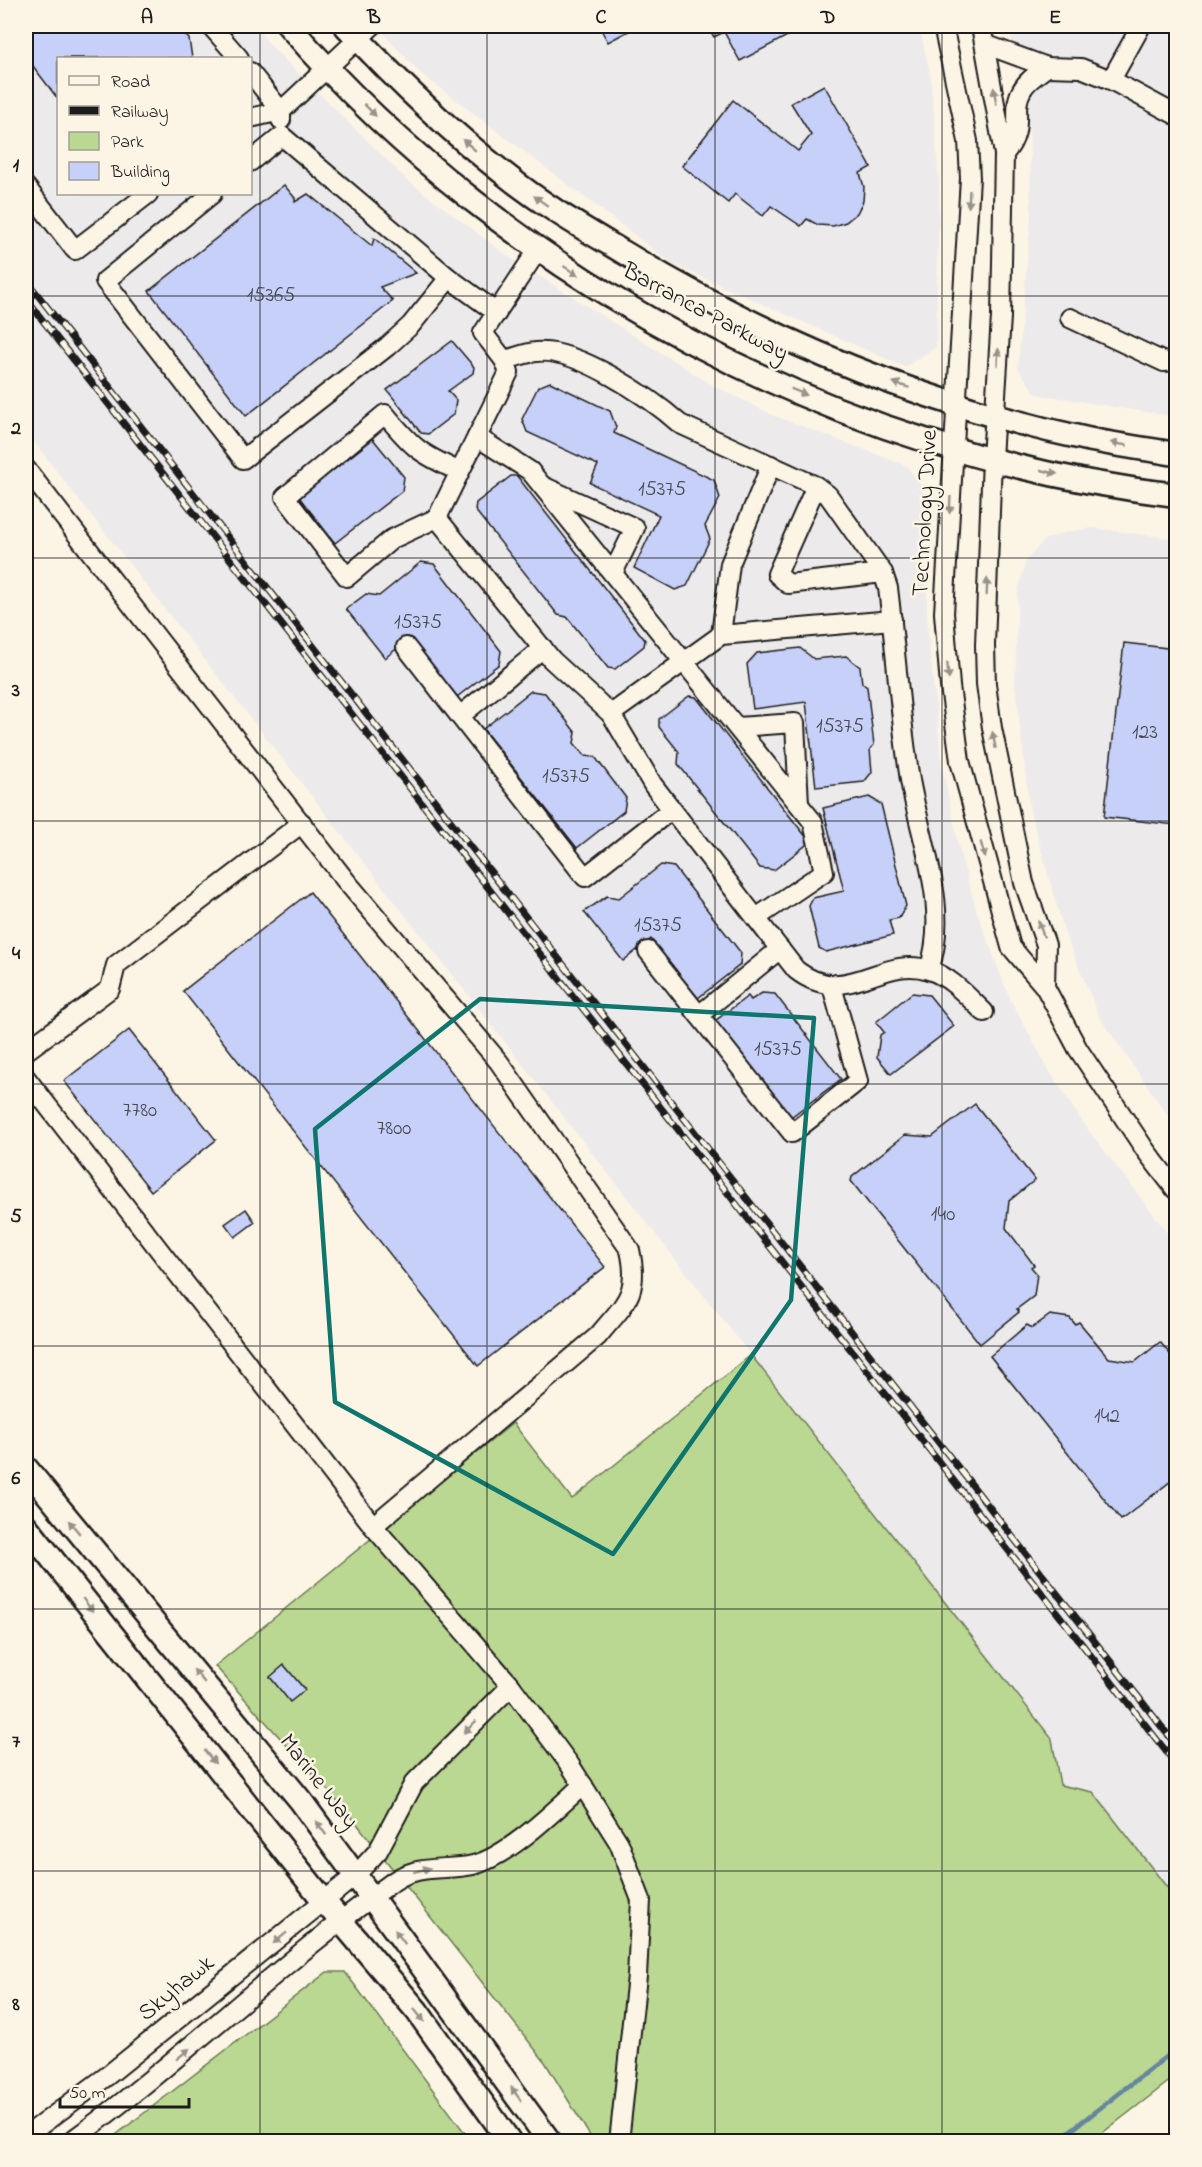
<svg xmlns="http://www.w3.org/2000/svg" width="1202" height="2167" viewBox="0 0 1202 2167" font-family="'Indie Flower',sans-serif">
<style>
.built{fill:#eceaeb;fill-rule:evenodd}
.green{fill:#bad891;stroke:#6b7a56;stroke-width:1.5}
.lines{fill:none;stroke-linecap:round;stroke-linejoin:round}
.stream{stroke:#65879e;stroke-width:5}
.building{fill:#c6d0f8;stroke:#1c1c1c;stroke-width:1.5}
.minor-casing{stroke:#1c1c1c;stroke-width:22}
.major-casing{stroke:#1c1c1c;stroke-width:27}
.minor{stroke:#fcf5e5;stroke-width:18}
.major{stroke:#fcf5e5;stroke-width:22}
.rail-casing{stroke:#1c1c1c;stroke-width:7}
.rail{stroke:#fcf5e5;stroke-width:4.5;stroke-dasharray:14;stroke-linecap:butt}
.oneway{fill:#97938b}
.marked{fill:none;stroke:#0f766e;stroke-width:4.5;stroke-linejoin:round}
.grid{fill:none;stroke:#1c1c1c;stroke-width:1.5;stroke-opacity:0.55}
.labels{text-anchor:middle;dominant-baseline:central;stroke-width:5;stroke-linejoin:round;paint-order:stroke}
.number-label{font-size:21px;fill:#464953}
.street-label{font-size:24px;fill:#1c1c1c;stroke:#fcf5e5}
.neatline{fill:none;stroke:#1c1c1c;stroke-width:2}
.grid-label{font-size:20px;text-anchor:middle;font-weight:bold;fill:#1c1c1c}
</style>
<rect width="100%" height="100%" fill="#fcf5e5"/>
<filter id="ink" filterUnits="userSpaceOnUse"><feTurbulence type="fractalNoise" baseFrequency=".0167" numOctaves="2"/><feDisplacementMap in="SourceGraphic" scale="12" xChannelSelector="R" yChannelSelector="G"/><feConvolveMatrix kernelMatrix="1 2 1 2 8 2 1 2 1" color-interpolation-filters="sRGB"/></filter>
<g filter="url(#ink)">
<g class="built">
<path d="M 26,26 L 255,26 L 273,48 L 407,180 L 509,257 L 712,385 L 775,416 L 907,466 L 923,488 L 928,634 L 942,765 L 959,849 L 977,912 L 1010,999 L 1048,1069 L 1083,1123 L 1176,1244 L 1176,1899 L 1093,1792 L 1060,1786 L 1052,1739 L 26,432 ZM 58,58 L 250,58 L 250,194 L 58,194 Z"/>
<path d="M 376,26 L 919,26 L 931,78 L 939,184 L 936,347 L 905,367 L 674,265 L 419,72 Z"/>
<path d="M 1008,26 L 1176,26 L 1176,417 L 1036,394 L 1018,368 L 1031,217 L 1030,158 L 1028,107 Z"/>
<path d="M 1093,528 L 1176,539 L 1176,1127 L 1100,1018 L 1065,934 L 1030,811 L 1015,685 L 1018,592 L 1026,561 L 1044,540 L 1067,532 Z"/>
</g>
<g class="green">
<path d="M 751,1355 L 1052,1739 L 1060,1785 L 1093,1792 L 1176,1899 L 1176,2076 L 1092,2141 L 593,2141 L 545,2062 L 350,1815 L 215,1666 L 513,1423 L 572,1499 Z"/>
<path d="M 327,1972 L 345,1972 L 471,2141 L 108,2141 Z"/>
</g>
<g class="lines">
<path class="stream" d="M 1056,2142 L 1176,2049"/>
</g>
<g class="building">
<path d="M 26,26 L 177,26 L 189,39 L 192,58 L 58,58 L 58,99 L 26,57 Z"/>
<path d="M 599,26 L 638,26 L 608,42 Z"/>
<path d="M 707,26 L 789,26 L 793,33 L 740,61 L 724,32 L 714,37 Z"/>
<path d="M 824,85 L 871,167 L 860,173 L 864,187 L 863,201 L 857,213 L 846,222 L 833,226 L 818,225 L 807,219 L 801,226 L 771,206 L 763,216 L 735,194 L 728,203 L 682,166 L 733,100 L 798,151 L 811,135 L 791,103 Z"/>
<path d="M 284,185 L 295,198 L 295,202 L 308,194 L 372,246 L 374,238 L 416,273 L 380,287 L 393,301 L 246,416 L 149,291 Z"/>
<path d="M 452,341 L 474,367 L 473,373 L 448,391 L 456,400 L 454,414 L 428,434 L 421,433 L 387,390 Z"/>
<path d="M 550,382 L 610,411 L 616,427 L 614,433 L 714,480 L 720,498 L 705,526 L 710,539 L 687,586 L 675,590 L 634,568 L 659,515 L 590,483 L 598,465 L 527,432 L 522,419 L 538,387 Z"/>
<path d="M 373,439 L 404,477 L 402,491 L 335,543 L 299,497 Z"/>
<path d="M 511,476 L 517,476 L 645,640 L 644,646 L 615,669 L 608,668 L 567,617 L 558,615 L 475,510 L 476,503 Z"/>
<path d="M 421,562 L 434,564 L 501,651 L 499,664 L 457,697 L 410,638 L 385,658 L 346,609 L 366,594 L 379,596 Z"/>
<path d="M 1124,643 L 1176,649 L 1176,825 L 1104,817 Z"/>
<path d="M 800,648 L 814,659 L 846,656 L 860,667 L 862,683 L 867,687 L 874,745 L 870,749 L 872,772 L 864,782 L 816,787 L 806,702 L 753,709 L 747,664 L 757,653 Z"/>
<path d="M 531,691 L 545,693 L 576,733 L 574,743 L 585,756 L 595,757 L 626,798 L 624,811 L 577,848 L 483,729 Z"/>
<path d="M 689,696 L 696,697 L 807,838 L 806,845 L 774,870 L 760,868 L 678,764 L 679,752 L 659,727 L 659,719 Z"/>
<path d="M 869,797 L 881,804 L 906,906 L 899,918 L 889,920 L 893,935 L 826,952 L 819,948 L 809,906 L 813,898 L 844,891 L 823,808 Z"/>
<path d="M 661,865 L 674,867 L 741,953 L 740,965 L 698,998 L 651,939 L 623,961 L 584,912 L 607,896 L 619,898 Z"/>
<path d="M 310,892 L 605,1267 L 478,1366 L 183,991 Z"/>
<path d="M 762,993 L 775,994 L 841,1079 L 791,1117 L 715,1021 L 748,996 L 751,1000 Z"/>
<path d="M 912,993 L 929,995 L 954,1026 L 891,1074 L 877,1057 L 880,1035 L 884,1032 L 876,1022 Z"/>
<path d="M 129,1030 L 216,1140 L 151,1191 L 64,1081 Z"/>
<path d="M 975,1104 L 1035,1180 L 1009,1201 L 1006,1228 L 1034,1265 L 1031,1267 L 1037,1274 L 1034,1296 L 1017,1309 L 1019,1312 L 980,1344 L 851,1181 L 852,1177 L 905,1135 L 932,1137 Z"/>
<path d="M 246,1209 L 255,1222 L 235,1237 L 225,1224 Z"/>
<path d="M 1050,1315 L 1070,1318 L 1075,1324 L 1079,1322 L 1109,1358 L 1135,1362 L 1160,1342 L 1176,1361 L 1176,1471 L 1173,1473 L 1176,1477 L 1121,1520 L 990,1356 L 1027,1325 L 1032,1328 Z"/>
<path d="M 284,1665 L 305,1690 L 290,1702 L 270,1677 Z"/>
</g>
<g class="lines">
<g class="minor-casing">
<g id="minor">
<path d="M 211,26 L 239,58"/>
<path d="M 943,26 L 968,141 L 970,178 L 944,613 L 950,686 L 960,761 L 1011,947 L 1045,987 L 1078,1049 L 1146,1151 L 1176,1190"/>
<path d="M 981,26 L 1004,154 L 1001,317 L 992,458 L 985,645 L 986,684 L 992,728 L 1024,883 L 1046,945 L 1045,987"/>
<path d="M 987,45 L 1047,67 L 1081,68 L 1111,80 L 1176,115"/>
<path d="M 250,72 L 281,111 L 281,120"/>
<path d="M 1111,80 L 1141,26"/>
<path d="M 250,118 L 281,111 L 372,26"/>
<path d="M 1004,154 C 1027,128 1010,110 1022,90 C 1027,80 1038,74 1047,67"/>
<path d="M 250,162 L 282,136 L 449,278 L 497,313"/>
<path d="M 26,187 L 75,250 L 148,194"/>
<path d="M 212,194 L 105,281 L 243,459 L 388,346 L 411,325 L 449,278"/>
<path d="M 1070,318 L 1164,362 L 1176,361"/>
<path d="M 504,360 C 514,358 525,353 536,352 C 576,347 651,398 680,424 L 816,486 L 828,495 L 883,573 L 888,588 C 896,652 900,717 910,780 C 921,843 950,907 929,970"/>
<path d="M 477,437 L 530,471 L 813,822 L 824,872 L 756,918"/>
<path d="M 26,469 L 346,881 L 499,1062 L 630,1250 C 640,1295 625,1303 598,1336 L 373,1526"/>
<path d="M 458,471 C 419,453 413,448 385,414 L 285,497 L 347,577 L 392,539 L 437,518 L 509,372 L 504,360 L 483,333 L 539,248"/>
<path d="M 816,486 L 777,574 L 788,584 L 883,573"/>
<path d="M 545,487 L 635,528 L 613,573"/>
<path d="M 437,518 L 552,660 L 611,714 L 653,785 L 796,970 C 846,1009 881,954 929,970 C 951,977 968,997 984,1012"/>
<path d="M 721,635 L 730,564 L 771,465"/>
<path d="M 406,647 L 585,877 L 671,810"/>
<path d="M 611,714 L 721,635 L 892,620"/>
<path d="M 460,716 L 543,648"/>
<path d="M 737,727 L 795,723 L 799,804"/>
<path d="M 648,951 L 792,1133 L 858,1081 L 832,986"/>
<path d="M 699,1015 L 780,949"/>
<path d="M 26,1051 L 110,989 L 116,965 L 302,823"/>
<path d="M 26,1078 L 373,1526 L 511,1686 L 570,1765 L 619,1843 L 641,1900 L 637,1976 L 619,2142"/>
<path d="M 26,2136 L 107,2076 L 355,1876 L 378,1851 L 414,1783 L 511,1686"/>
<path d="M 70,2142 C 182,2060 281,1962 394,1881 C 418,1864 446,1871 473,1865 C 508,1857 556,1809 583,1785"/>
</g>
</g>
<g class="major-casing">
<g id="major">
<path d="M 289,26 C 509,280 842,456 1176,495"/>
<path d="M 346,26 C 396,80 449,131 507,176 C 543,205 583,228 623,252 C 766,339 923,404 1087,439 C 1116,445 1147,449 1176,454"/>
<path d="M 26,1468 L 301,1801 L 550,2142"/>
<path d="M 26,1526 L 324,1901 L 417,2011 L 510,2142"/>
</g>
</g>
<use href="#minor" class="minor"/>
<use href="#major" class="major"/>
<g class="rail-casing">
<g id="rail">
<path d="M 26,280 L 1176,1745"/>
<path d="M 26,299 L 1176,1764"/>
</g>
</g>
<use href="#rail" class="rail"/>
</g>
<defs><path id="oneway-solid" d="M-6-.8H1V-3.2L6.5 0L1 3.2V.8H-6Z" transform="scale(1.5)"/></defs>
<g class="oneway">
<use href="#oneway-solid" transform="translate(995 96) rotate(-99)"/>
<use href="#oneway-solid" transform="translate(370 110) rotate(45)"/>
<use href="#oneway-solid" transform="translate(469 145) rotate(-140)"/>
<use href="#oneway-solid" transform="translate(969 199) rotate(93)"/>
<use href="#oneway-solid" transform="translate(541 201) rotate(-144)"/>
<use href="#oneway-solid" transform="translate(571 271) rotate(33)"/>
<use href="#oneway-solid" transform="translate(998 357) rotate(-87)"/>
<use href="#oneway-solid" transform="translate(901 385) rotate(-161)"/>
<use href="#oneway-solid" transform="translate(799 392) rotate(22)"/>
<use href="#oneway-solid" transform="translate(1119 444) rotate(-170)"/>
<use href="#oneway-solid" transform="translate(1049 472) rotate(14)"/>
<use href="#oneway-solid" transform="translate(950 505) rotate(93)"/>
<use href="#oneway-solid" transform="translate(987 587) rotate(-88)"/>
<use href="#oneway-solid" transform="translate(948 671) rotate(85)"/>
<use href="#oneway-solid" transform="translate(994 740) rotate(-101)"/>
<use href="#oneway-solid" transform="translate(983 850) rotate(74)"/>
<use href="#oneway-solid" transform="translate(1041 929) rotate(-110)"/>
<use href="#oneway-solid" transform="translate(74 1527) rotate(-130)"/>
<use href="#oneway-solid" transform="translate(88 1605) rotate(51)"/>
<use href="#oneway-solid" transform="translate(199 1676) rotate(-130)"/>
<use href="#oneway-solid" transform="translate(470 1727) rotate(135)"/>
<use href="#oneway-solid" transform="translate(210 1757) rotate(51)"/>
<use href="#oneway-solid" transform="translate(321 1828) rotate(-126)"/>
<use href="#oneway-solid" transform="translate(422 1870) rotate(-14)"/>
<use href="#oneway-solid" transform="translate(400 1937) rotate(-126)"/>
<use href="#oneway-solid" transform="translate(280 1938) rotate(141)"/>
<use href="#oneway-solid" transform="translate(419 2015) rotate(52)"/>
<use href="#oneway-solid" transform="translate(183 2054) rotate(-39)"/>
<use href="#oneway-solid" transform="translate(516 2094) rotate(-126)"/>
</g>
</g>
<path class="marked" d="M 480,999 L 814,1018 L 791,1300 L 613,1554 L 335,1402 L 315,1129 Z"/>
<path class="grid" d="M 260,26 L 260,2142M 487,26 L 487,2142M 715,26 L 715,2142M 942,26 L 942,2142M 26,296 L 1176,296M 26,558 L 1176,558M 26,821 L 1176,821M 26,1084 L 1176,1084M 26,1346 L 1176,1346M 26,1609 L 1176,1609M 26,1871 L 1176,1871"/>
<g class="labels">
<g class="number-label">
<text x="271" y="296">15365</text>
<text x="662" y="490">15375</text>
<text x="418" y="623">15375</text>
<text x="840" y="727">15375</text>
<text x="1145" y="733">123</text>
<text x="566" y="777">15375</text>
<text x="658" y="926">15375</text>
<text x="778" y="1050">15375</text>
<text x="140" y="1111">7780</text>
<text x="394" y="1129">7800</text>
<text x="943" y="1215">140</text>
<text x="1107" y="1417">142</text>
</g>
<g class="street-label">
<text transform="translate(705 313) rotate(28)">Barranca Parkway</text>
<text transform="translate(926 513) rotate(-87)">Technology Drive</text>
<text transform="translate(318 1782) rotate(52)">Marine Way</text>
<text transform="translate(177 1989) rotate(-39)">Skyhawk</text>
</g>
</g>
<rect width="1202" height="2167" fill="none" stroke="#fcf5e5" stroke-width="66"/>
<rect x="57" y="57" width="195" height="138" fill="#fcf5e5" stroke="#a29e95" stroke-width="1.5"/>
<rect x="69" y="76" width="30" height="9" fill="#fcf5e5" stroke="#a29e95" stroke-width="1.5"/>
<text x="111" y="87" font-size="18" fill="#1c1c1c">Road</text>
<rect x="69" y="106" width="30" height="9" fill="#1c1c1c" stroke="#a29e95" stroke-width="1.5"/>
<text x="111" y="117" font-size="18" fill="#1c1c1c">Railway</text>
<rect x="69" y="132" width="30" height="18" fill="#bad891" stroke="#a29e95" stroke-width="1.5"/>
<text x="111" y="147" font-size="18" fill="#1c1c1c">Park</text>
<rect x="69" y="162" width="30" height="18" fill="#c6d0f8" stroke="#a29e95" stroke-width="1.5"/>
<text x="111" y="177" font-size="18" fill="#1c1c1c">Building</text>
<path d="M60 2098v9h129v-9" fill="none" stroke="#1c1c1c" stroke-width="3"/>
<text x="69" y="2098" font-size="18" fill="#1c1c1c" stroke="#fcf5e5" stroke-width="4.5" paint-order="stroke">50 m</text>
<rect x="33" y="33" width="1136" height="2101" class="neatline"/>
<g class="grid-label">
<text x="147" y="23">A</text>
<text x="374" y="23">B</text>
<text x="601" y="23">C</text>
<text x="828" y="23">D</text>
<text x="1055" y="23">E</text>
<text x="16" y="171">1</text>
<text x="16" y="434">2</text>
<text x="16" y="696">3</text>
<text x="16" y="959">4</text>
<text x="16" y="1222">5</text>
<text x="16" y="1484">6</text>
<text x="16" y="1747">7</text>
<text x="16" y="2010">8</text>
</g>
</svg>
